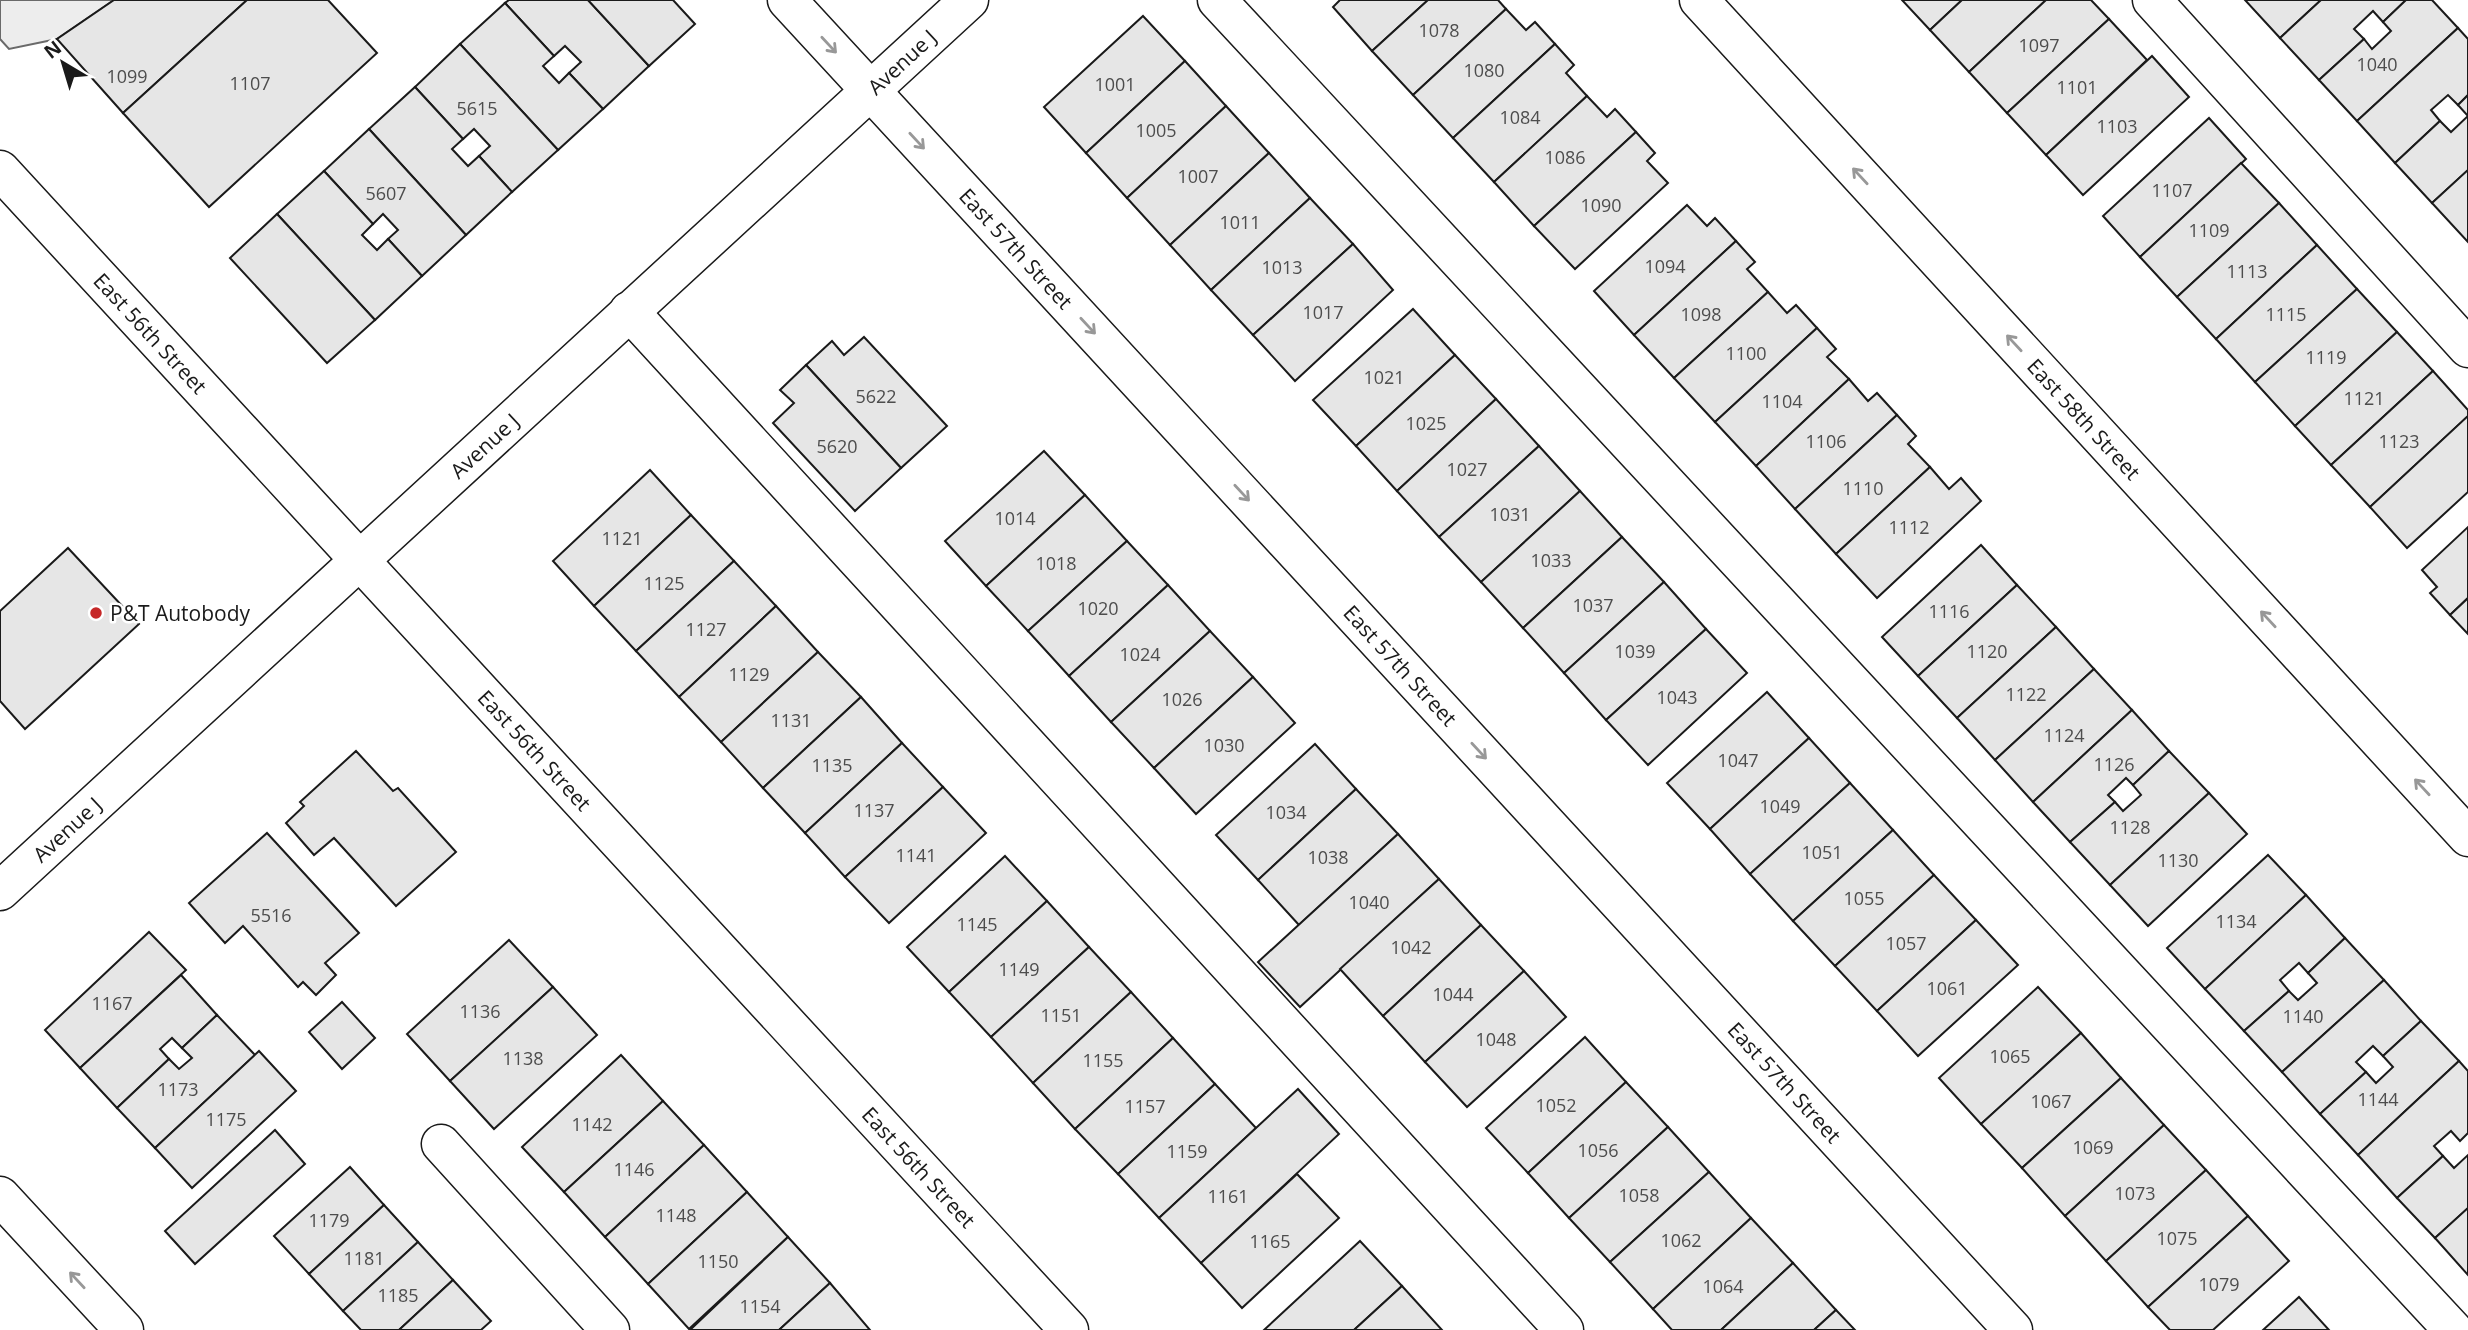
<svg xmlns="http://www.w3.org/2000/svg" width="2468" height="1330" viewBox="0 0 2468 1330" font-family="'Open Sans',sans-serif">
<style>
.parking{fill:#ededed;stroke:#6a6a6a;stroke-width:2}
.building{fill:#e6e6e6;stroke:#1a1a1a;stroke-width:2}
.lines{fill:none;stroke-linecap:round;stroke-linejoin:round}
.minor-casing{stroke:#1a1a1a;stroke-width:41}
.minor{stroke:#fff;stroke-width:38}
.oneway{stroke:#989898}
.poi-dot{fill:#c62828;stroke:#fff;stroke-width:2.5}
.labels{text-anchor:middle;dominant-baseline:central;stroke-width:5;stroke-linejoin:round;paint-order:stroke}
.number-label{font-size:18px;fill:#4d4d4d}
.street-label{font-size:21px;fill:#1a1a1a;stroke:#fff}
.poi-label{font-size:21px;fill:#1a1a1a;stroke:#fff;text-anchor:start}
</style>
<rect width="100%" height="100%" fill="#fff"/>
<path class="parking" d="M 0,0 L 114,0 L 57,39 L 9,49 L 0,39 Z"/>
<g class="building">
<path d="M 114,0 L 247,0 L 123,113 L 57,39 Z"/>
<path d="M 247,0 L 328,0 L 377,53 L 209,207 L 123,113 Z"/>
<path d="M 509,0 L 588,0 L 649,66 L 603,109 L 569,73 L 581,62 L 565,46 L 554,56 L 505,3 Z"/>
<path d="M 588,0 L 673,0 L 695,24 L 649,66 Z"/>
<path d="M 1340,0 L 1428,0 L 1372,51 L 1333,7 Z"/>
<path d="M 1428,0 L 1498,0 L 1506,9 L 1413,95 L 1372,51 Z"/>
<path d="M 1902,0 L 1962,0 L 1930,30 Z"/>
<path d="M 1962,0 L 2046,0 L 1969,72 L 1930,30 Z"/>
<path d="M 2046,0 L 2091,0 L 2109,19 L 2007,113 L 1969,72 Z"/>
<path d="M 2245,0 L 2321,0 L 2280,38 Z"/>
<path d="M 2321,0 L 2406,0 L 2383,22 L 2373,11 L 2354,29 L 2364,39 L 2319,80 L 2280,38 Z"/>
<path d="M 2406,0 L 2432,0 L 2458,28 L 2357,121 L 2319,80 L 2364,39 L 2372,49 L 2391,31 L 2383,22 Z"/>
<path d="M 505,3 L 554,56 L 543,66 L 559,83 L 569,73 L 603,109 L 558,150 L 460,44 Z"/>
<path d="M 1506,9 L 1526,30 L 1535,22 L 1555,44 L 1453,138 L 1413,95 Z"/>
<path d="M 1143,16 L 1185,61 L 1086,153 L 1044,107 Z"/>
<path d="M 2109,19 L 2147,60 L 2046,155 L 2007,113 Z"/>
<path d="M 2458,28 L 2468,39 L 2468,95 L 2458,105 L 2448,95 L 2431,110 L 2440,121 L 2395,163 L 2357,121 Z"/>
<path d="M 460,44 L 558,150 L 512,192 L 479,156 L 490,146 L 474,129 L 463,139 L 415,87 Z"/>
<path d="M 1555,44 L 1574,65 L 1566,73 L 1587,96 L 1494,182 L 1453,138 Z"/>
<path d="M 2152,56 L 2189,97 L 2083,195 L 2046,155 Z"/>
<path d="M 1185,61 L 1226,106 L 1127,198 L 1086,153 Z"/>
<path d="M 415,87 L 463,139 L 452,149 L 468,166 L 479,156 L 512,192 L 466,235 L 369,129 Z"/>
<path d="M 2468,95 L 2468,170 L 2432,203 L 2395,163 L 2440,121 L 2451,132 L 2468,116 L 2458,105 Z"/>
<path d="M 1587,96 L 1607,117 L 1615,109 L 1636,132 L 1534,226 L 1494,182 Z"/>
<path d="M 1226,106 L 1269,153 L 1170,245 L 1127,198 Z"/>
<path d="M 2209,118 L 2246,159 L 2140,257 L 2103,216 Z"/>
<path d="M 369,129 L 466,235 L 422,276 L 388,239 L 398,230 L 383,214 L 373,224 L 324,171 Z"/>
<path d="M 1636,132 L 1655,153 L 1647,161 L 1668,183 L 1575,269 L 1534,226 Z"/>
<path d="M 1269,153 L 1310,198 L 1211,290 L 1170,245 Z"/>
<path d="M 2241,163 L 2279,203 L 2177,297 L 2140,257 Z"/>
<path d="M 2468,170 L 2468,242 L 2432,203 Z"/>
<path d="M 324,171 L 373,224 L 362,235 L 377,250 L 388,239 L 422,276 L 375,320 L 277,214 Z"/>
<path d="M 1310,198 L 1353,244 L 1253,335 L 1211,290 Z"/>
<path d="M 2279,203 L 2317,245 L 2216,339 L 2177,297 Z"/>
<path d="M 1687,205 L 1707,226 L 1715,218 L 1736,241 L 1634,335 L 1594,291 Z"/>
<path d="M 277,214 L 375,320 L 327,363 L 230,258 Z"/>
<path d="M 1736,241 L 1755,262 L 1747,269 L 1768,292 L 1674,378 L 1634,335 Z"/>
<path d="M 1353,244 L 1393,290 L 1295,381 L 1253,335 Z"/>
<path d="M 2317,245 L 2357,289 L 2255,382 L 2216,339 Z"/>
<path d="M 2357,289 L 2397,332 L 2295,426 L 2255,382 Z"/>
<path d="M 1768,292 L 1787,313 L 1796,305 L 1817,328 L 1715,422 L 1674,378 Z"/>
<path d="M 1413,309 L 1455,355 L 1356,446 L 1313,400 Z"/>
<path d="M 1817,328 L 1836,349 L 1827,357 L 1849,379 L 1756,466 L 1715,422 Z"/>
<path d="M 2397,332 L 2433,371 L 2331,465 L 2295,426 Z"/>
<path d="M 864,337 L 947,426 L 901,468 L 806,365 L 832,341 L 844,355 Z"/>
<path d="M 1455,355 L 1496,399 L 1397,491 L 1356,446 Z"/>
<path d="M 806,365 L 901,468 L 855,511 L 773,423 L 794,403 L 780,390 Z"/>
<path d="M 2433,371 L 2468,410 L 2468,416 L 2370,507 L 2331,465 Z"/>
<path d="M 1849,379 L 1868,401 L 1877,393 L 1897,415 L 1795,509 L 1756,466 Z"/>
<path d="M 1496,399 L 1539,446 L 1439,537 L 1397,491 Z"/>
<path d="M 1897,415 L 1916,436 L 1908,444 L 1930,467 L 1836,554 L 1795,509 Z"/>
<path d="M 2468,416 L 2468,492 L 2407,548 L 2370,507 Z"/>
<path d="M 1539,446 L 1580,491 L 1481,582 L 1439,537 Z"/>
<path d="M 1044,451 L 1085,495 L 986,586 L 945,541 Z"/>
<path d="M 1930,467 L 1949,489 L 1961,478 L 1981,501 L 1877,598 L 1836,554 Z"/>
<path d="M 650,470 L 691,515 L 594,606 L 553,561 Z"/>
<path d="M 1580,491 L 1622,537 L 1523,628 L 1481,582 Z"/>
<path d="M 1085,495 L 1127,541 L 1028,631 L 986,586 Z"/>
<path d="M 691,515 L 734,561 L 636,651 L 594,606 Z"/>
<path d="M 2468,527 L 2468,598 L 2450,615 L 2430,593 L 2437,587 L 2422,570 Z"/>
<path d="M 1622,537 L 1664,582 L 1564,673 L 1523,628 Z"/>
<path d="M 1127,541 L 1168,585 L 1069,676 L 1028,631 Z"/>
<path d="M 1981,545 L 2017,585 L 1918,676 L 1882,637 Z"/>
<path d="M 68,548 L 139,624 L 25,729 L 0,701 L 0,611 Z"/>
<path d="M 734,561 L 776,606 L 679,697 L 636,651 Z"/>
<path d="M 1664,582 L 1706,629 L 1606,720 L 1564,673 Z"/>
<path d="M 1168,585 L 1210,631 L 1111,722 L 1069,676 Z"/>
<path d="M 2017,585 L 2056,627 L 1957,718 L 1918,676 Z"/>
<path d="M 2468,598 L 2468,634 L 2450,615 Z"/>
<path d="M 776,606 L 818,652 L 721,742 L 679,697 Z"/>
<path d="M 2056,627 L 2094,669 L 1995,760 L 1957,718 Z"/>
<path d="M 1706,629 L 1747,673 L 1648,765 L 1606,720 Z"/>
<path d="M 1210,631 L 1253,677 L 1154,768 L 1111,722 Z"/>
<path d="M 818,652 L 861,697 L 763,788 L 721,742 Z"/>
<path d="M 2094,669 L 2132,710 L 2033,802 L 1995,760 Z"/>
<path d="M 1253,677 L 1295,723 L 1196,814 L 1154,768 Z"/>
<path d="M 1767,692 L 1809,738 L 1710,829 L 1667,783 Z"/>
<path d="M 861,697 L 902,743 L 805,833 L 763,788 Z"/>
<path d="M 2132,710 L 2169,751 L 2133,785 L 2126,778 L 2108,795 L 2115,802 L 2070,842 L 2033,802 Z"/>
<path d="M 1809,738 L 1850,783 L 1750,874 L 1710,829 Z"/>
<path d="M 902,743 L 943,787 L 845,877 L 805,833 Z"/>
<path d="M 1315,744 L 1356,789 L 1258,880 L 1216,835 Z"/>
<path d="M 356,751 L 393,791 L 398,788 L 456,852 L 396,906 L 334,838 L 314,855 L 286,823 L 304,806 L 300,802 Z"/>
<path d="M 2169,751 L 2209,793 L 2110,885 L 2070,842 L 2115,802 L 2123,811 L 2141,795 L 2133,785 Z"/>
<path d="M 1850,783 L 1893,830 L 1793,921 L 1750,874 Z"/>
<path d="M 943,787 L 986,833 L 889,923 L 845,877 Z"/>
<path d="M 1356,789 L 1398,834 L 1299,925 L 1258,880 Z"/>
<path d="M 2209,793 L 2247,834 L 2148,926 L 2110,885 Z"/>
<path d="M 1893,830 L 1934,875 L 1835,966 L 1793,921 Z"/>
<path d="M 267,833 L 359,933 L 325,963 L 336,975 L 316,995 L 303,982 L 298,987 L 243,926 L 225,943 L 189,903 Z"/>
<path d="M 1398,834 L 1439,879 L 1300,1007 L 1258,962 Z"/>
<path d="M 2268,855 L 2306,895 L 2205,989 L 2167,948 Z"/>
<path d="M 1005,856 L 1047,901 L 949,992 L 907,947 Z"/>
<path d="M 1934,875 L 1976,920 L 1877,1011 L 1835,966 Z"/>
<path d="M 1439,879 L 1481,925 L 1383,1016 L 1340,969 Z"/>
<path d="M 2306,895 L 2345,938 L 2308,973 L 2299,963 L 2280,980 L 2289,991 L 2244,1031 L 2205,989 Z"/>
<path d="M 1047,901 L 1089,947 L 991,1037 L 949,992 Z"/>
<path d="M 1976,920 L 2018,965 L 1918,1056 L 1877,1011 Z"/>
<path d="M 1481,925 L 1524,971 L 1425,1062 L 1383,1016 Z"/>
<path d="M 149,932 L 186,970 L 80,1068 L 45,1030 Z"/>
<path d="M 2345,938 L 2384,980 L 2282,1072 L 2244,1031 L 2289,991 L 2298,1000 L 2317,983 L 2308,973 Z"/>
<path d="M 509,940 L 553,987 L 450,1081 L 407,1034 Z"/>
<path d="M 1089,947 L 1131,992 L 1033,1083 L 991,1037 Z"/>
<path d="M 1524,971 L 1566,1017 L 1467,1107 L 1425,1062 Z"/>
<path d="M 181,975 L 217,1015 L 182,1048 L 172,1038 L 160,1049 L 169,1059 L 117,1108 L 80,1068 Z"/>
<path d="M 2384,980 L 2421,1021 L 2383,1056 L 2373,1046 L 2356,1062 L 2366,1072 L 2320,1114 L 2282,1072 Z"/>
<path d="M 553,987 L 597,1035 L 494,1129 L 450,1081 Z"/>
<path d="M 2038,987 L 2081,1033 L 1981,1124 L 1939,1078 Z"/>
<path d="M 1131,992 L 1173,1038 L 1075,1129 L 1033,1083 Z"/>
<path d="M 342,1002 L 375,1038 L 342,1069 L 309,1032 Z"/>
<path d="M 217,1015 L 255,1055 L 155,1148 L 117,1108 L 169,1059 L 179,1069 L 192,1058 L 182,1048 Z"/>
<path d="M 2421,1021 L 2459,1061 L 2358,1155 L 2320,1114 L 2366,1072 L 2376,1083 L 2393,1067 L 2383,1056 Z"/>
<path d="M 2081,1033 L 2121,1078 L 2022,1168 L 1981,1124 Z"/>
<path d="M 1585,1037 L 1626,1082 L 1528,1173 L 1486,1128 Z"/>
<path d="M 1173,1038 L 1215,1084 L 1118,1174 L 1075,1129 Z"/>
<path d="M 259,1051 L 296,1091 L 192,1188 L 155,1148 Z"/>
<path d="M 621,1055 L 663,1101 L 564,1192 L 522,1147 Z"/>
<path d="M 2459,1061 L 2468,1071 L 2468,1133 L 2460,1141 L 2451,1131 L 2434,1146 L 2443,1156 L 2397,1198 L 2358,1155 Z"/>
<path d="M 2121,1078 L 2164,1125 L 2065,1216 L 2022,1168 Z"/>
<path d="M 1626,1082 L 1668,1127 L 1569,1218 L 1528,1173 Z"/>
<path d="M 1215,1084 L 1256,1128 L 1159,1218 L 1118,1174 Z"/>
<path d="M 1298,1089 L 1339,1134 L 1201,1263 L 1159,1218 Z"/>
<path d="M 663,1101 L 704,1145 L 605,1237 L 564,1192 Z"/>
<path d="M 2164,1125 L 2206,1170 L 2106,1261 L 2065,1216 Z"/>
<path d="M 1668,1127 L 1709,1172 L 1610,1262 L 1569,1218 Z"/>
<path d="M 275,1130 L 305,1164 L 195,1264 L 165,1231 Z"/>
<path d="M 704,1145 L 747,1192 L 648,1284 L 605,1237 Z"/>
<path d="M 2468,1155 L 2468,1208 L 2435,1238 L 2397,1198 L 2443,1156 L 2454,1168 Z"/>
<path d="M 350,1167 L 384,1205 L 309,1274 L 274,1236 Z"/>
<path d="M 2206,1170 L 2248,1216 L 2148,1307 L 2106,1261 Z"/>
<path d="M 1709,1172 L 1751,1218 L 1653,1309 L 1610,1262 Z"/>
<path d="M 1297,1174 L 1339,1218 L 1242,1308 L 1201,1263 Z"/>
<path d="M 747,1192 L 788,1237 L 689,1329 L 648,1284 Z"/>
<path d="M 384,1205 L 418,1242 L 343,1311 L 309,1274 Z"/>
<path d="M 2468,1208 L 2468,1275 L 2435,1238 Z"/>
<path d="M 2248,1216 L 2289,1261 L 2213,1330 L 2170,1330 L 2148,1307 Z"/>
<path d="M 1751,1218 L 1793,1263 L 1721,1330 L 1672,1330 L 1653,1309 Z"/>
<path d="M 788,1237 L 830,1283 L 779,1330 L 690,1330 Z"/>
<path d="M 1360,1241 L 1402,1286 L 1354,1330 L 1264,1330 Z"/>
<path d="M 418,1242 L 453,1280 L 399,1330 L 361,1330 L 343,1311 Z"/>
<path d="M 1793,1263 L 1836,1310 L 1814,1330 L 1721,1330 Z"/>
<path d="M 453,1280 L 491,1321 L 481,1330 L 399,1330 Z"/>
<path d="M 830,1283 L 870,1330 L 779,1330 Z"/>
<path d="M 1402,1286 L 1442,1330 L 1354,1330 Z"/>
<path d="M 2299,1297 L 2329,1330 L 2263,1330 Z"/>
<path d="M 1836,1310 L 1855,1330 L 1814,1330 Z"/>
</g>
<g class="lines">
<g class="minor-casing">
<g id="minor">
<path id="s1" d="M 787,0 L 2013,1330"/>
<path d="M 1217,0 L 2453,1330"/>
<path id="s2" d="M 1699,0 L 2468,837"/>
<path d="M 2152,0 L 2468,348"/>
<path id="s3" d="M 0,170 L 1069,1330"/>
<path d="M 629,311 L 1564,1330"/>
<path id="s4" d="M 0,891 L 969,0"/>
<path d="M 441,1144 L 610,1330"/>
<path d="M 0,1196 L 124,1330"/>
</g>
</g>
<use href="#minor" class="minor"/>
</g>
<defs><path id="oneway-shaft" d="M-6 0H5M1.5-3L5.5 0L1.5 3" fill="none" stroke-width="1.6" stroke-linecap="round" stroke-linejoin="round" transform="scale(1.75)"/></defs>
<g class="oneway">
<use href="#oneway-shaft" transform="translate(829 45) rotate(47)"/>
<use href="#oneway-shaft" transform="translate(917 141) rotate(47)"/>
<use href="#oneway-shaft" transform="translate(1860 176) rotate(-133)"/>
<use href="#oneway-shaft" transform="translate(1088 326) rotate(47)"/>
<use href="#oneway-shaft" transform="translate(2014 343) rotate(-133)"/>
<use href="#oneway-shaft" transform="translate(1242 493) rotate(47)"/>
<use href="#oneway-shaft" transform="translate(2268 619) rotate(-133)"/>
<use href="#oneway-shaft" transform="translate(1479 751) rotate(47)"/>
<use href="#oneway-shaft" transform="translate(2422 787) rotate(-133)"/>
<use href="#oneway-shaft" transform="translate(77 1280) rotate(-133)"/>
</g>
<circle class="poi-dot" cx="96" cy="613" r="7"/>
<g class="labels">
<g class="number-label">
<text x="1439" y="30">1078</text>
<text x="2039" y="45">1097</text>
<text x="2377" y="64">1040</text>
<text x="1484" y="70">1080</text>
<text x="127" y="76">1099</text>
<text x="250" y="83">1107</text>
<text x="1115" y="84">1001</text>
<text x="2077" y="87">1101</text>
<text x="477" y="108">5615</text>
<text x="1520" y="117">1084</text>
<text x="2117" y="126">1103</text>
<text x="1156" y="130">1005</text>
<text x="1565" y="157">1086</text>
<text x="1198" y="176">1007</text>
<text x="2172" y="190">1107</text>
<text x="386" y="193">5607</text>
<text x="1601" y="205">1090</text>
<text x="1240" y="222">1011</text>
<text x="2209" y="230">1109</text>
<text x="1665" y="266">1094</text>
<text x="1282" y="267">1013</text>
<text x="2247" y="271">1113</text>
<text x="1323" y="312">1017</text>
<text x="1701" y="314">1098</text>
<text x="2286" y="314">1115</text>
<text x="1746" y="353">1100</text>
<text x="2326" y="357">1119</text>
<text x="1384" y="377">1021</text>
<text x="876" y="396">5622</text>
<text x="2364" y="398">1121</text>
<text x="1782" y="401">1104</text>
<text x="1426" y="423">1025</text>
<text x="1826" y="441">1106</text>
<text x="2399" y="441">1123</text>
<text x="837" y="446">5620</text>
<text x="1467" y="469">1027</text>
<text x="1863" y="488">1110</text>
<text x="1510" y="514">1031</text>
<text x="1015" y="518">1014</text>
<text x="1909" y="527">1112</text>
<text x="622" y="538">1121</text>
<text x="1551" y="560">1033</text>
<text x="1056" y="563">1018</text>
<text x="664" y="583">1125</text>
<text x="1593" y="605">1037</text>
<text x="1098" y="608">1020</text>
<text x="1949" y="611">1116</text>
<text x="706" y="629">1127</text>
<text x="1635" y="651">1039</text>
<text x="1987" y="651">1120</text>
<text x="1140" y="654">1024</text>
<text x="749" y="674">1129</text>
<text x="2026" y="694">1122</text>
<text x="1677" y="697">1043</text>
<text x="1182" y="699">1026</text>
<text x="791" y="720">1131</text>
<text x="2064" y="735">1124</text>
<text x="1224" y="745">1030</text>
<text x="1738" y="760">1047</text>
<text x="2114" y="764">1126</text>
<text x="832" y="765">1135</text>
<text x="1780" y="806">1049</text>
<text x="874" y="810">1137</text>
<text x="1286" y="812">1034</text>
<text x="2130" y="827">1128</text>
<text x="1822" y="852">1051</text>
<text x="916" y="855">1141</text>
<text x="1328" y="857">1038</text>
<text x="2178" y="860">1130</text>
<text x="1864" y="898">1055</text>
<text x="1369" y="902">1040</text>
<text x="271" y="915">5516</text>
<text x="2236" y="921">1134</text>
<text x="977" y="924">1145</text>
<text x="1906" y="943">1057</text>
<text x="1411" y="947">1042</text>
<text x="1019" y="969">1149</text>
<text x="1947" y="988">1061</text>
<text x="1453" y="994">1044</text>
<text x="112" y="1003">1167</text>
<text x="480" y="1011">1136</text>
<text x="1061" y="1015">1151</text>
<text x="2303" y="1016">1140</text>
<text x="1496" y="1039">1048</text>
<text x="2010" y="1056">1065</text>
<text x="523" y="1058">1138</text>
<text x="1103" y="1060">1155</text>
<text x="178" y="1089">1173</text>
<text x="2378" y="1099">1144</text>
<text x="2051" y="1101">1067</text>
<text x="1556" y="1105">1052</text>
<text x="1145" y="1106">1157</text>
<text x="226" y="1119">1175</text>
<text x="592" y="1124">1142</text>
<text x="2093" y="1147">1069</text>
<text x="1598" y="1150">1056</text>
<text x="1187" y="1151">1159</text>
<text x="634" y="1169">1146</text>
<text x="2135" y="1193">1073</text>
<text x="1639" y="1195">1058</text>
<text x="1228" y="1196">1161</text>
<text x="676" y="1215">1148</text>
<text x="329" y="1220">1179</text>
<text x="2177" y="1238">1075</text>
<text x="1681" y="1240">1062</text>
<text x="1270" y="1241">1165</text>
<text x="364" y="1258">1181</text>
<text x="718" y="1261">1150</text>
<text x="2219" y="1284">1079</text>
<text x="1723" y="1286">1064</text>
<text x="398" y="1295">1185</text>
<text x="760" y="1306">1154</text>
</g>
<g class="street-label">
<text stroke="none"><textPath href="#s4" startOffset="1225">Avenue J</textPath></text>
<text stroke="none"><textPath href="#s1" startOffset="338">East 57th Street</textPath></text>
<text stroke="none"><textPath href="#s3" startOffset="222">East 56th Street</textPath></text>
<text stroke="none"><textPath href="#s2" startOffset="569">East 58th Street</textPath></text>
<text stroke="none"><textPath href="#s4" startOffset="658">Avenue J</textPath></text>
<text stroke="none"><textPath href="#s1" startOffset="905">East 57th Street</textPath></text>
<text stroke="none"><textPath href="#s3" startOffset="789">East 56th Street</textPath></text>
<text stroke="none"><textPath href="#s4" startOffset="91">Avenue J</textPath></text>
<text stroke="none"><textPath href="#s1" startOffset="1472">East 57th Street</textPath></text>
<text stroke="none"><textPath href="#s3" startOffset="1356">East 56th Street</textPath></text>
</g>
<g class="poi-label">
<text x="110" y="613">P&amp;T Autobody</text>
</g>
</g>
<g transform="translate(63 63) rotate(322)" stroke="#ffffff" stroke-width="5" paint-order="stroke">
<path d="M0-5L12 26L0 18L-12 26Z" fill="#1a1a1a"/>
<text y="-10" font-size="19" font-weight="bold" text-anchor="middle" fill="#1a1a1a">N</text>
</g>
</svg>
